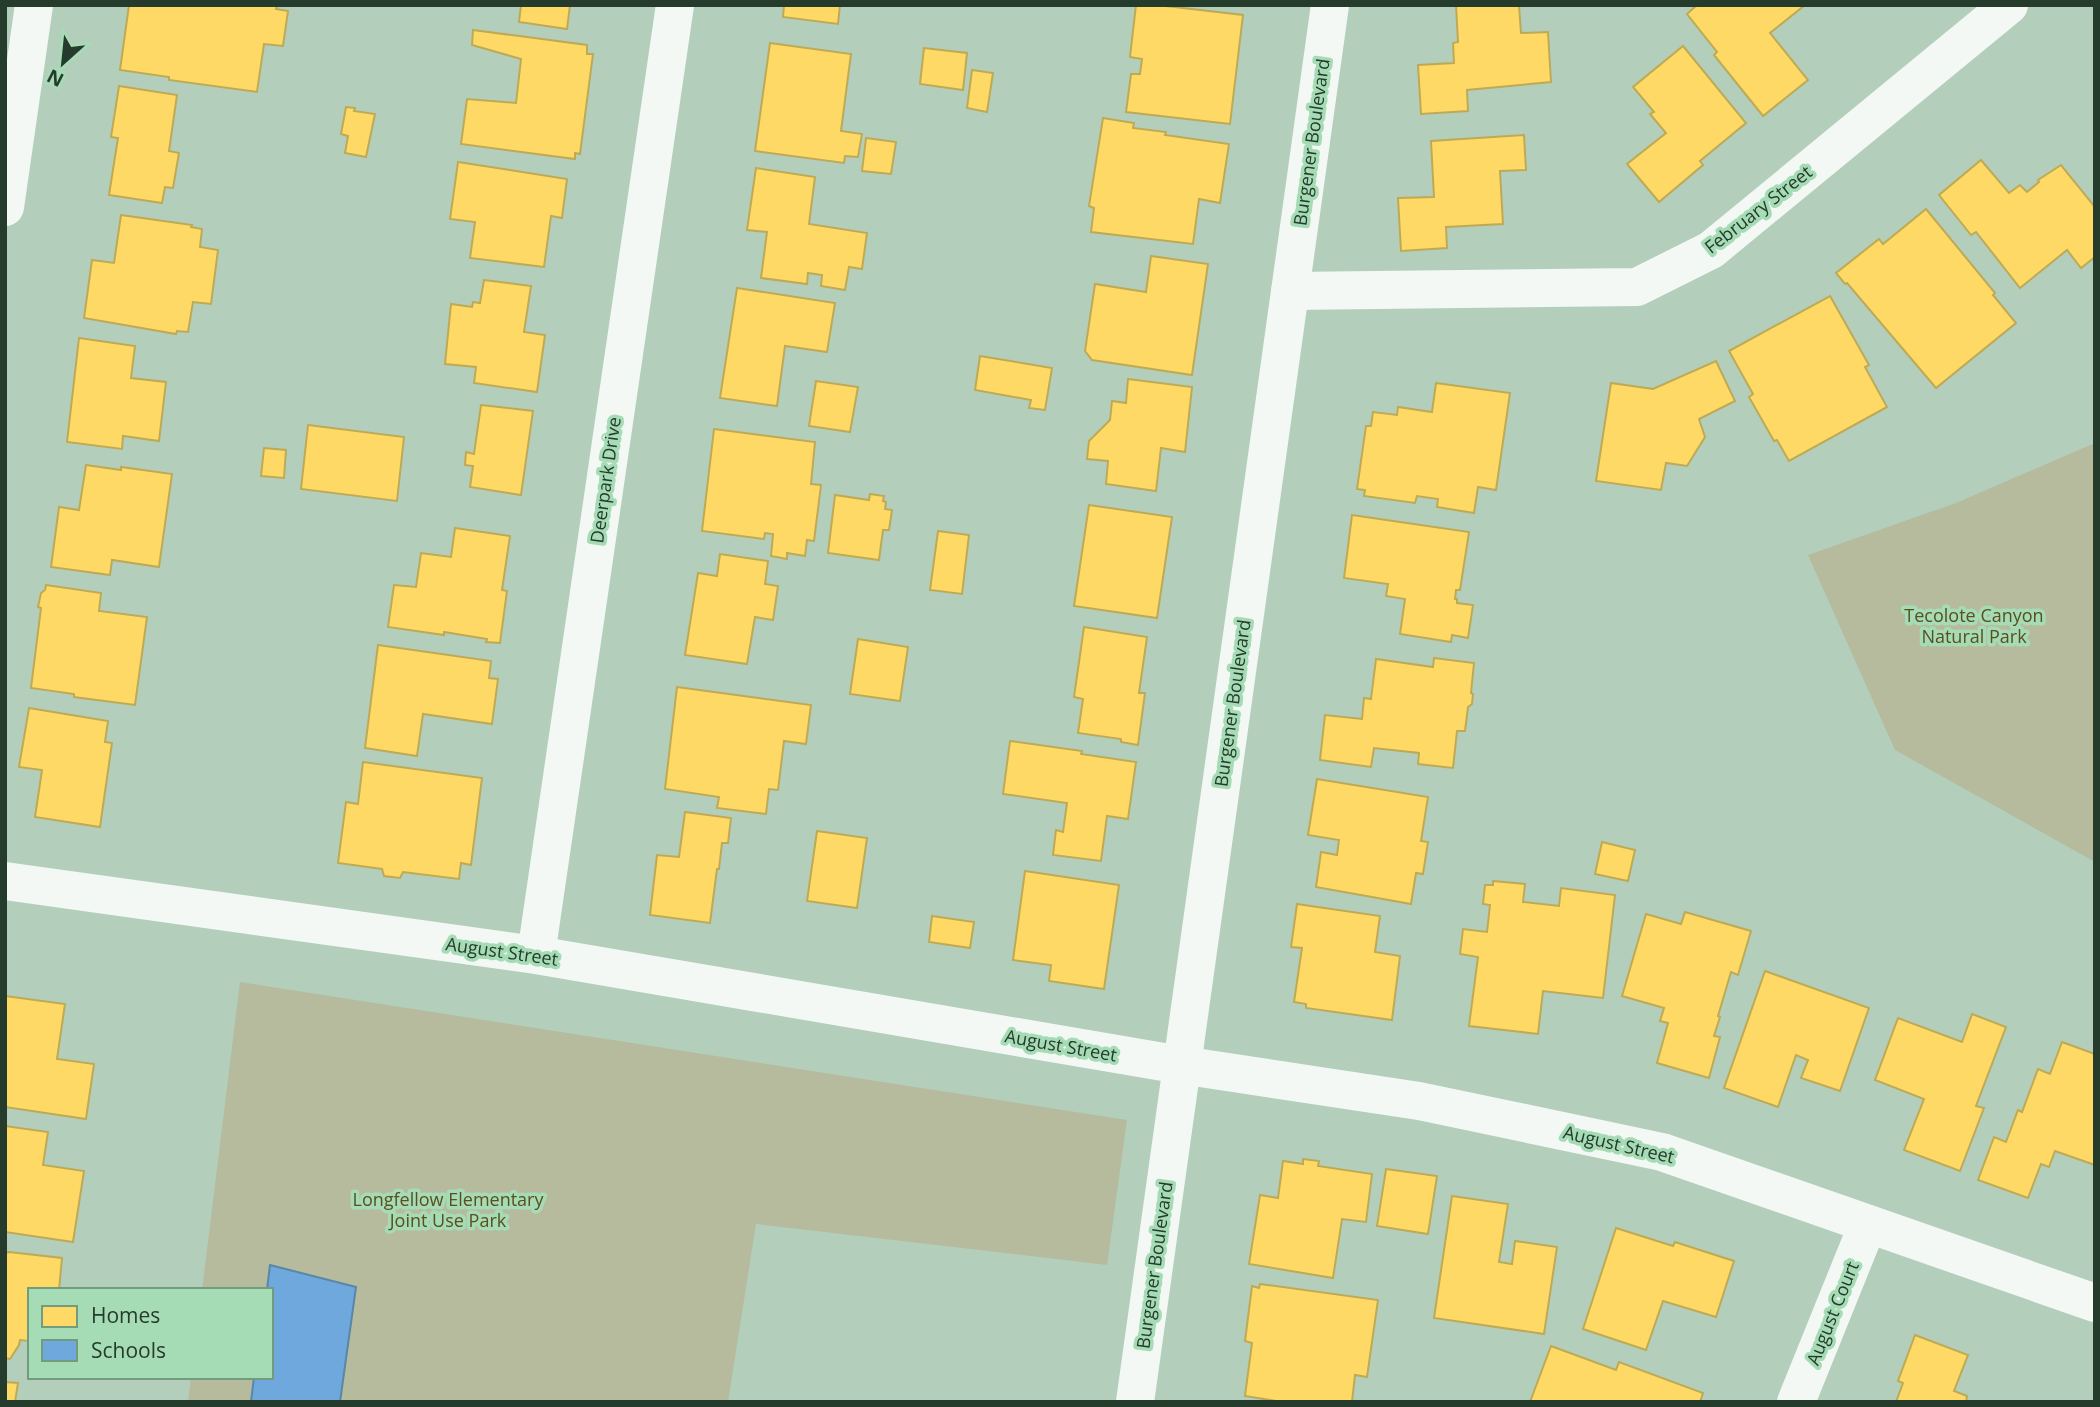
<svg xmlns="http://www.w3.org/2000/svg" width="2100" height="1407" viewBox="0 0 2100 1407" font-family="'Open Sans',sans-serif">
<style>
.green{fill:#b5bb9c}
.homes{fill:#ffd966;stroke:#beaa55;stroke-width:2}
.schools{fill:#6fa8dc;stroke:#5987a7;stroke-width:2}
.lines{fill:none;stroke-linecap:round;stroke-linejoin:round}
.minor{stroke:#f4f8f5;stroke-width:38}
.labels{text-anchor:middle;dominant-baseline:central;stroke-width:7;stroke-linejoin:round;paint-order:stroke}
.street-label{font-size:18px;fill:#253b2c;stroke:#a6dcb5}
.park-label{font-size:18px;fill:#5b4e1f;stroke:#a6dcb5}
</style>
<rect width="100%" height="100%" fill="#b3cfbb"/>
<g class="green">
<path d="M 2095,443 L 2095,862 L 1895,750 L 1808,555 L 1956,503 Z"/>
<path d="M 240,982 L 1127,1120 L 1107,1265 L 756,1224 L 728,1402 L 188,1402 L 191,1377 L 271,1377 L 271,1290 L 202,1290 Z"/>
</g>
<g class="homes">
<path d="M 129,5 L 277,5 L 276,9 L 288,11 L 283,46 L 264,44 L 257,92 L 169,80 L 169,77 L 120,70 Z"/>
<path d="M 521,5 L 570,5 L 567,29 L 519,22 Z"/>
<path d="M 784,5 L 840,5 L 838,24 L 783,17 Z"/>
<path d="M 1136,5 L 1157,5 L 1243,15 L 1230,124 L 1126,112 L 1131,74 L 1140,74 L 1142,59 L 1130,57 Z"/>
<path d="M 1456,5 L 1519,5 L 1521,33 L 1548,32 L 1551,82 L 1467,90 L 1468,111 L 1421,114 L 1418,65 L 1454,63 L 1453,43 L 1458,42 Z"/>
<path d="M 1697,5 L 1805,5 L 1770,33 L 1808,80 L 1763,116 L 1714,55 L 1717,52 L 1687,14 Z"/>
<path d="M 473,30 L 587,45 L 587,54 L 593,54 L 580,154 L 575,153 L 575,159 L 461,144 L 467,99 L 516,103 L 521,59 L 472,45 Z"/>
<path d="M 770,43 L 851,54 L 841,131 L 862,134 L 858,157 L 845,156 L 844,163 L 755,151 Z"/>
<path d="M 1683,46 L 1746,123 L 1700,161 L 1703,165 L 1659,202 L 1627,164 L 1666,133 L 1650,114 L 1654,112 L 1633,87 Z"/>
<path d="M 924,48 L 967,53 L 963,90 L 920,84 Z"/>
<path d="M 972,70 L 993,73 L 987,112 L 967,108 Z"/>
<path d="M 119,86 L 177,95 L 169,151 L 179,153 L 173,188 L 165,187 L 162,203 L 109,195 L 118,138 L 111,137 Z"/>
<path d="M 346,107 L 355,108 L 354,111 L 375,114 L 366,157 L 345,153 L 348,136 L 341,134 Z"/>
<path d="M 1103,118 L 1134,123 L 1133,128 L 1166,132 L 1165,135 L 1229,144 L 1220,203 L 1199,199 L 1193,244 L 1091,232 L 1094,208 L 1089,206 Z"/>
<path d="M 1524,135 L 1526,170 L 1500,171 L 1503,224 L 1446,227 L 1447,248 L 1401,251 L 1398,198 L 1434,197 L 1431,141 Z"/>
<path d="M 866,138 L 896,142 L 891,174 L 862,171 Z"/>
<path d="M 1981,160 L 2009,193 L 2020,185 L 2027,192 L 2039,182 L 2038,180 L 2061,165 L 2095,207 L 2095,257 L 2081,268 L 2067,250 L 2020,288 L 1976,232 L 1971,235 L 1939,195 Z"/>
<path d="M 458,162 L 567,179 L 562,218 L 551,216 L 544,267 L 470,258 L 475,222 L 450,219 Z"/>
<path d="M 756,168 L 815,177 L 809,224 L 867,233 L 862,269 L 849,267 L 845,290 L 821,286 L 822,275 L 808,273 L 807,284 L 761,278 L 767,232 L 747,230 Z"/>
<path d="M 1926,209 L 1995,293 L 1993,295 L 2016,323 L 1936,388 L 1847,283 L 1845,284 L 1836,273 L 1879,239 L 1883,244 Z"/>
<path d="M 121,215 L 192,225 L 191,227 L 202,229 L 200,247 L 218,250 L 211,304 L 193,302 L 188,332 L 177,331 L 176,334 L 84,318 L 92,260 L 114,263 Z"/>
<path d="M 1151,256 L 1208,264 L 1192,375 L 1092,360 L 1085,351 L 1095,284 L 1146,292 Z"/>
<path d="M 484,280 L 531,286 L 524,332 L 545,335 L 537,392 L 474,383 L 476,367 L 445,364 L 451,304 L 472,307 L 473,302 L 480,303 Z"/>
<path d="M 737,288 L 835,303 L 827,352 L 785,346 L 777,406 L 720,398 Z"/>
<path d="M 1830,296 L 1869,365 L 1865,367 L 1887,407 L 1789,461 L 1777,440 L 1774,441 L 1749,397 L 1753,394 L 1729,351 Z"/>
<path d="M 79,338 L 135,346 L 131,378 L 166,382 L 159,441 L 123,436 L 122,449 L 67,442 Z"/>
<path d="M 980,356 L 1052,368 L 1045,410 L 1029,408 L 1031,400 L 975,390 Z"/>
<path d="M 1716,361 L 1735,401 L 1699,419 L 1705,437 L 1687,466 L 1666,463 L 1661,490 L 1596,481 L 1611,383 L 1653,389 Z"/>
<path d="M 1128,379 L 1192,387 L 1185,452 L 1161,448 L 1156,491 L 1106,484 L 1108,461 L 1087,459 L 1089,441 L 1110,420 L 1112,401 L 1126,403 Z"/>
<path d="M 816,381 L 858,387 L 850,432 L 809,426 Z"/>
<path d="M 1436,383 L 1510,393 L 1496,490 L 1478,487 L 1474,513 L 1437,507 L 1438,499 L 1417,496 L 1415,503 L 1364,496 L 1365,490 L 1357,489 L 1366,426 L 1371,426 L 1373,412 L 1397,415 L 1398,407 L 1432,412 Z"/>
<path d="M 481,405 L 533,411 L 521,495 L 470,487 L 473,466 L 465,465 L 466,452 L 474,454 Z"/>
<path d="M 308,425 L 404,437 L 397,501 L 301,489 Z"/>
<path d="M 714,429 L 815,442 L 811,484 L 821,485 L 814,541 L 807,540 L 805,556 L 787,553 L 787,559 L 771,556 L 773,534 L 765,533 L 764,539 L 702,531 Z"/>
<path d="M 264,448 L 286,450 L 284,478 L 261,476 Z"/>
<path d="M 86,465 L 121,470 L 121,467 L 172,474 L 159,567 L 112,560 L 110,575 L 51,567 L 59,507 L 79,510 Z"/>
<path d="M 870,494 L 884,496 L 883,501 L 886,502 L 885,509 L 892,510 L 889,530 L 883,530 L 879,560 L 828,553 L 835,495 L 869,500 Z"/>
<path d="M 1089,505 L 1172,517 L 1157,618 L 1074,606 Z"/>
<path d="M 1352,515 L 1469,532 L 1460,590 L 1456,590 L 1455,599 L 1457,599 L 1457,603 L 1473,605 L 1468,638 L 1452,635 L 1451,642 L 1400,634 L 1405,599 L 1386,596 L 1388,584 L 1344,578 Z"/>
<path d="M 455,528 L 510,536 L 502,590 L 507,591 L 500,643 L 486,642 L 487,639 L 444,632 L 444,635 L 388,627 L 394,585 L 416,587 L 421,553 L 451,557 Z"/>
<path d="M 938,531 L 969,535 L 962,594 L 930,590 Z"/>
<path d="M 720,554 L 768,561 L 765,584 L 778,586 L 773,620 L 755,617 L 747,664 L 685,655 L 698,573 L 717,576 Z"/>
<path d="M 46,585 L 101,593 L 99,611 L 147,617 L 135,705 L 74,697 L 74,694 L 31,688 L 41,608 L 38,607 L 41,593 L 45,590 Z"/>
<path d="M 1084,627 L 1147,637 L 1139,693 L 1145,693 L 1138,745 L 1121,742 L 1121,739 L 1078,733 L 1083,699 L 1074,697 Z"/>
<path d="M 858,639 L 908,647 L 900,701 L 850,694 Z"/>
<path d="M 378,645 L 491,661 L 489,678 L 498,679 L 492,724 L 423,714 L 417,756 L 365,748 Z"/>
<path d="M 1434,658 L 1474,663 L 1471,693 L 1473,694 L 1472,704 L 1468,707 L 1465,731 L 1457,731 L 1453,768 L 1418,764 L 1419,753 L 1374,748 L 1371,767 L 1320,760 L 1325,715 L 1362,719 L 1364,698 L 1371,699 L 1376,659 L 1433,667 Z"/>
<path d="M 677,687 L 811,705 L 806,744 L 784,741 L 778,790 L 769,789 L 766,814 L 717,808 L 719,797 L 665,789 Z"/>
<path d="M 29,708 L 108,721 L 105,742 L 112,743 L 100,827 L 35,817 L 42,770 L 19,767 Z"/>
<path d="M 1010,741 L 1082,751 L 1081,754 L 1136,762 L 1128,819 L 1107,816 L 1101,861 L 1053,855 L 1056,830 L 1063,832 L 1067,803 L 1003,794 Z"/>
<path d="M 363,762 L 482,778 L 471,865 L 461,863 L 459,879 L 403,872 L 400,878 L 384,876 L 382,869 L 338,863 L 346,802 L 358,804 Z"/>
<path d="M 1317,779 L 1428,797 L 1421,841 L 1428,842 L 1423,874 L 1416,873 L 1411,904 L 1316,887 L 1321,852 L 1337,855 L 1339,840 L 1308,835 Z"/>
<path d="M 685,812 L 731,818 L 728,843 L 722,843 L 719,869 L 717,869 L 710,923 L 650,915 L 657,855 L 679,857 Z"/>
<path d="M 817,831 L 867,838 L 857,908 L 807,901 Z"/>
<path d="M 1602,842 L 1635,850 L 1628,881 L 1595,874 Z"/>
<path d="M 1025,871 L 1119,885 L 1104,989 L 1049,981 L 1051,965 L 1013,960 Z"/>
<path d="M 1493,881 L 1525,884 L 1523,902 L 1559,906 L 1561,888 L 1615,895 L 1603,998 L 1543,991 L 1538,1034 L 1469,1026 L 1478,957 L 1460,954 L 1463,929 L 1487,932 L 1490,905 L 1483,904 L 1485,885 L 1493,885 Z"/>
<path d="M 1297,904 L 1380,916 L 1375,952 L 1400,956 L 1392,1020 L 1306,1008 L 1306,1004 L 1294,1002 L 1302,948 L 1291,947 Z"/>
<path d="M 1685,912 L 1751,931 L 1738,975 L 1731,972 L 1718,1016 L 1720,1017 L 1714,1036 L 1720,1037 L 1709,1078 L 1657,1063 L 1668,1023 L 1660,1021 L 1664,1008 L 1622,996 L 1646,914 L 1681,924 Z"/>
<path d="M 932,916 L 974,922 L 970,948 L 929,942 Z"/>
<path d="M 1765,971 L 1869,1008 L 1840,1091 L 1801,1078 L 1808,1060 L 1796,1055 L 1778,1107 L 1724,1088 Z"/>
<path d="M 5,996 L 65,1004 L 57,1059 L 94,1064 L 86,1119 L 5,1107 Z"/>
<path d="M 1972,1014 L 2006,1027 L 1976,1106 L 1984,1108 L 1960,1171 L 1904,1150 L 1924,1099 L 1875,1080 L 1898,1018 L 1962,1042 Z"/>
<path d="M 2062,1042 L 2095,1054 L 2095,1165 L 2055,1151 L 2049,1167 L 2041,1164 L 2028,1198 L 1978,1180 L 1994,1137 L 2006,1142 L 2018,1110 L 2022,1112 L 2038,1069 L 2050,1074 Z"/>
<path d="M 5,1126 L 48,1132 L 43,1165 L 84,1171 L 73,1242 L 5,1232 Z"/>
<path d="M 1303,1159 L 1319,1161 L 1318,1166 L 1372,1174 L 1366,1222 L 1342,1219 L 1333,1278 L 1249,1264 L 1260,1195 L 1278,1198 L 1283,1161 L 1303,1164 Z"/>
<path d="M 1386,1169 L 1437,1176 L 1428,1234 L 1377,1226 Z"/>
<path d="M 1452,1196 L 1508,1204 L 1499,1262 L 1512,1264 L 1515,1241 L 1557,1247 L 1544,1334 L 1434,1318 Z"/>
<path d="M 1616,1228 L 1673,1246 L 1675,1242 L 1734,1261 L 1716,1317 L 1663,1301 L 1646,1350 L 1583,1329 Z"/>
<path d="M 9,1252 L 62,1258 L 59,1290 L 30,1290 L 29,1341 L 20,1340 L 19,1345 L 10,1359 L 5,1358 L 5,1253 Z"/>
<path d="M 1260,1284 L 1378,1300 L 1367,1377 L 1355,1375 L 1352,1402 L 1282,1402 L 1245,1396 L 1252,1343 L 1245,1341 L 1252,1286 L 1259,1288 Z"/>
<path d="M 1915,1335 L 1968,1355 L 1954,1391 L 1967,1396 L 1966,1402 L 1896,1402 L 1903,1383 L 1898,1381 Z"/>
<path d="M 1551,1346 L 1616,1370 L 1619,1362 L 1703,1393 L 1700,1402 L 1530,1402 Z"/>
<path d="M 5,1382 L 18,1383 L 15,1402 L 5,1402 Z"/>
</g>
<path class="schools" d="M 270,1265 L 356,1287 L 340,1402 L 251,1402 L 254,1377 L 271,1377 L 271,1290 L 267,1290 Z"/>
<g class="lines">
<g class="minor">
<path d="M 5,207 L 34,5"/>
<path d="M 1290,291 L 1637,287 L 1711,250 L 2009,5"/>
<path d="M 5,881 L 536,955 L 1181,1065 L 1419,1101 L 1662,1152 L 2095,1303"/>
<path d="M 536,955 L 675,5"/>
<path d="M 1135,1402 L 1330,5"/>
<path d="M 1796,1402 L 1868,1224"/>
</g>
</g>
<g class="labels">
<g class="street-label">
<text transform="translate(1311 142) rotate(-82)">Burgener Boulevard</text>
<text transform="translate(1758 209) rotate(-38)">February Street</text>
<text transform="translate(605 480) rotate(-82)">Deerpark Drive</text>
<text transform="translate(1232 703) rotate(-82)">Burgener Boulevard</text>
<text transform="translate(502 951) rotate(8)">August Street</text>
<text transform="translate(1061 1045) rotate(10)">August Street</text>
<text transform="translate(1619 1144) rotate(13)">August Street</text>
<text transform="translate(1154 1265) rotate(-82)">Burgener Boulevard</text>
<text transform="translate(1832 1313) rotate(-68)">August Court</text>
</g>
<g class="park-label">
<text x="1974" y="615">Tecolote Canyon<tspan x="1974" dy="21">Natural Park</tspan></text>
<text x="448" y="1199">Longfellow Elementary<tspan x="448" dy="21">Joint Use Park</tspan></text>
</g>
</g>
<rect width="2100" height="1407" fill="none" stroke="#253b2c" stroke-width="14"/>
<rect x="28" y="1288" width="245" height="91" fill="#a6dcb5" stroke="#729c7e" stroke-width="2"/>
<rect x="42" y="1306" width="35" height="21" fill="#ffd966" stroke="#729c7e" stroke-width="2"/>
<text x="91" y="1323" font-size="21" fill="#253b2c">Homes</text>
<rect x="42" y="1340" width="35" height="21" fill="#6fa8dc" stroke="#729c7e" stroke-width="2"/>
<text x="91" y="1358" font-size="21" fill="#253b2c">Schools</text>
<g transform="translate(63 63) rotate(207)" stroke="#a6dcb5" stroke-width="5" paint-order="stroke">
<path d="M0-5L12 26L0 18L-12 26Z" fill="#253b2c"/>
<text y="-10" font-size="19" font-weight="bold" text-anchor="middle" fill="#253b2c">N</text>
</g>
</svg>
